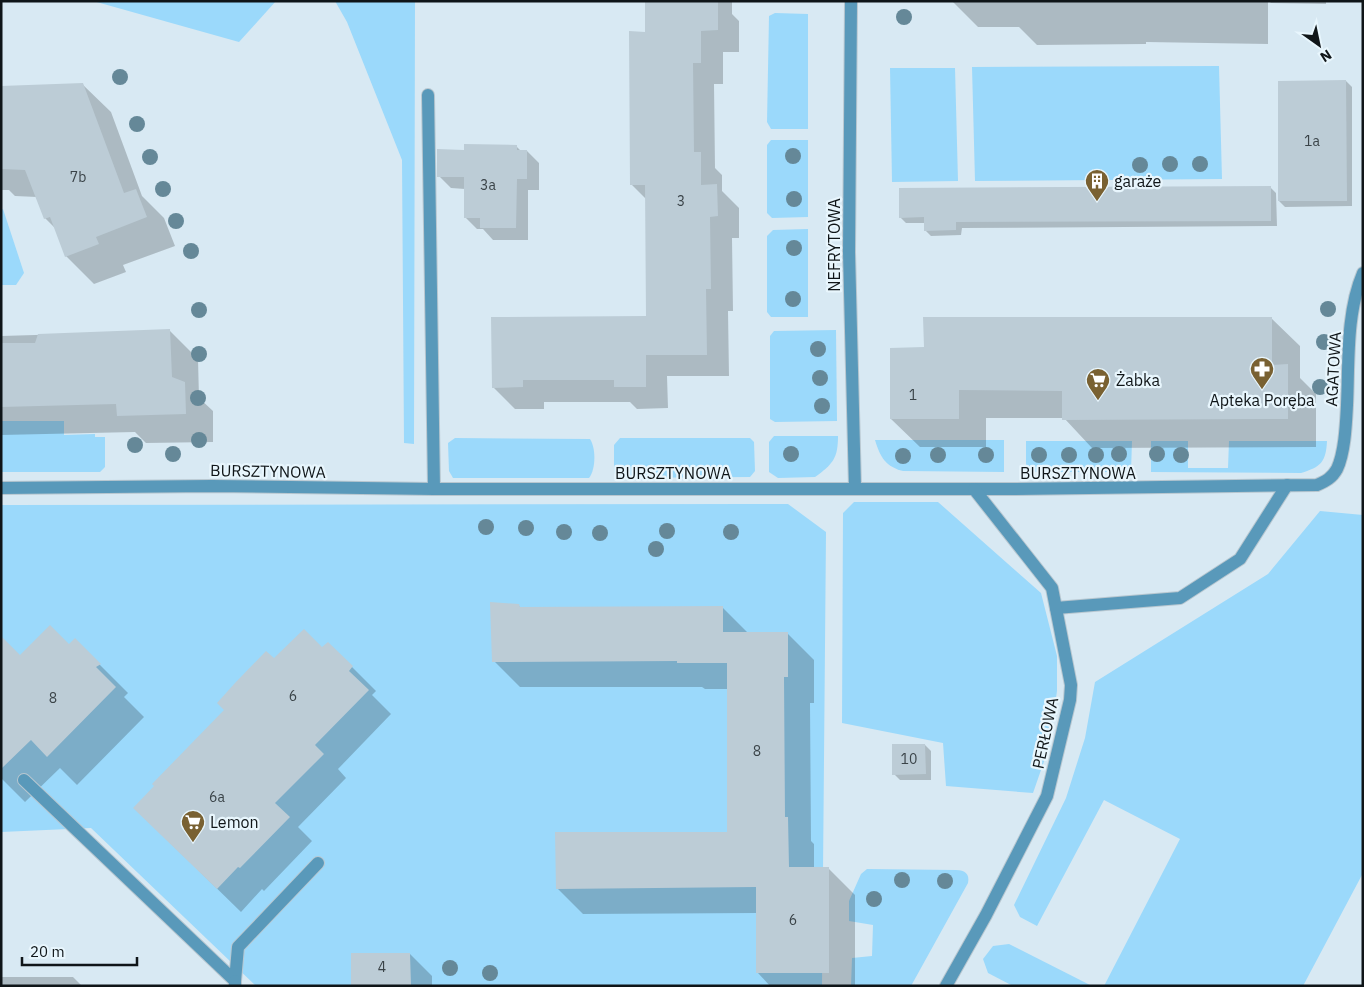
<svg xmlns="http://www.w3.org/2000/svg" width="1364" height="987" viewBox="0 0 1364 987" font-family="'IBM Plex Sans',sans-serif">
<style>
.green{fill:#9bd9fb}
.shadow{fill:#0003}
.building{fill:#bcccd6}
.lines{fill:none;stroke-linecap:round;stroke-linejoin:round}
.service-casing{stroke:#b8c7d0;stroke-width:14}
.pedestrian-casing{stroke:#b8c7d0;stroke-width:14}
.minor-casing{stroke:#b8c7d0;stroke-width:14}
.service{stroke:#5999ba;stroke-width:12}
.pedestrian{stroke:#5999ba;stroke-width:12}
.minor{stroke:#5999ba;stroke-width:12}
.tree{fill:#658898}
.labels{text-anchor:middle;dominant-baseline:central;stroke-width:4.5;stroke-linejoin:round;paint-order:stroke}
.number-label{font-size:14px;fill:#3a4348}
.poi-label{font-size:16px;fill:#0f1518;stroke:#e8f6fd;text-anchor:start}
.street-label{font-size:16px;fill:#0f1518;stroke:#e8f6fd}
</style>
<rect width="100%" height="100%" fill="#d8e9f3"/>
<g class="green">
<path d="M 93,1 L 276,1 L 239,42 Z"/>
<path d="M 335,1 L 415,1 L 414,444 L 404,443 L 402,160 L 347,22 Z"/>
<path d="M 775,13 L 808,14 L 808,129 L 771,129 L 767,122 L 769,16 Z"/>
<path d="M 1219,66 L 1222,179 L 975,181 L 972,67 Z"/>
<path d="M 890,68 L 955,68 L 958,181 L 892,182 Z"/>
<path d="M 771,140 L 808,140 L 808,217 L 772,218 L 767,213 L 767,145 Z"/>
<path d="M 3,209 L 24,273 L 16,285 L 1,285 L 1,210 Z"/>
<path d="M 808,229 L 808,317 L 771,317 L 767,312 L 767,236 L 773,230 Z"/>
<path d="M 836,330 L 837,421 L 775,422 L 770,419 L 770,336 L 774,331 Z"/>
<path d="M 1,421 L 64,421 L 64,435 L 95,434 L 95,437 L 105,437 L 105,467 L 100,472 L 1,472 Z"/>
<path d="M 774,436 L 838,436 C 838,458 833,464 815,477 L 778,478 L 769,472 L 769,442 Z"/>
<path d="M 455,438 L 590,439 C 596,448 596,469 589,478 L 453,478 L 449,471 L 448,443 Z"/>
<path d="M 620,438 L 750,438 L 754,442 L 755,471 L 750,477 L 620,478 L 614,473 L 614,445 Z"/>
<path d="M 875,440 L 1004,440 L 1004,472 L 903,471 C 886,467 880,457 875,440 Z"/>
<path d="M 1026,441 L 1132,441 L 1131,472 L 1026,472 Z"/>
<path d="M 1151,441 L 1188,441 L 1188,468 L 1228,468 L 1229,441 L 1327,441 C 1326,462 1321,467 1301,473 L 1151,472 Z"/>
<path d="M 854,502 L 938,502 L 1041,593 L 1057,656 L 1057,691 L 1049,747 L 1033,793 L 946,786 L 943,743 L 842,723 L 843,513 Z"/>
<path d="M 788,504 L 826,532 L 822,986 L 256,986 L 91,828 L 1,832 L 1,505 Z"/>
<path d="M 1320,511 L 1363,515 L 1363,873 L 1303,986 L 1104,986 L 1180,839 L 1104,800 L 1037,926 L 1020,917 L 1014,905 L 1066,798 L 1085,738 L 1095,682 L 1268,574 Z"/>
<path d="M 867,869 L 956,870 C 965,870 970,874 968,883 L 911,986 L 851,986 L 852,958 L 872,956 L 873,925 L 849,921 L 849,901 L 861,874 Z"/>
<path d="M 1009,944 L 1092,986 L 1013,986 L 988,973 L 983,959 L 993,946 Z"/>
</g>
<g class="shadow">
<path d="M 647,1 L 732,1 L 732,14 L 739,21 L 739,52 L 723,52 L 723,84 L 714,84 L 715,168 L 722,175 L 722,191 L 739,208 L 739,238 L 732,238 L 733,311 L 728,311 L 729,376 L 667,376 L 668,408 L 637,409 L 630,402 L 544,402 L 544,409 L 515,409 L 493,387 L 647,317 L 647,200 L 631,184 L 647,33 Z"/>
<path d="M 952,1 L 1268,1 L 1268,44 L 1146,42 L 1146,44 L 1037,45 L 1019,27 L 978,27 Z"/>
<path d="M 1269,1 L 1326,1 L 1326,4 L 1271,3 Z"/>
<path d="M 1346,81 L 1352,87 L 1352,206 L 1285,207 L 1279,201 Z"/>
<path d="M 82,84 L 111,112 L 142,196 L 164,218 L 175,246 L 123,265 L 126,272 L 94,284 L 66,256 L 56,229 L 45,218 L 37,197 L 15,196 L 9,190 L 1,190 L 1,87 Z"/>
<path d="M 516,146 L 521,151 L 527,151 L 539,163 L 539,190 L 528,190 L 528,240 L 493,240 L 483,229 L 477,229 L 465,217 L 465,189 L 451,188 L 439,176 L 465,151 Z"/>
<path d="M 1270,187 L 1276,193 L 1277,226 L 962,228 L 961,235 L 931,236 L 925,230 L 925,223 L 906,223 L 900,217 Z"/>
<path d="M 1271,318 L 1300,346 L 1300,378 L 1316,394 L 1316,447 L 1092,448 L 1064,418 L 986,418 L 986,447 L 920,447 L 891,419 L 925,348 Z"/>
<path d="M 170,331 L 198,359 L 199,398 L 213,411 L 213,442 L 146,443 L 135,432 L 1,435 L 1,336 Z"/>
<path d="M 518,605 L 521,608 L 722,607 L 748,633 L 787,633 L 814,660 L 814,703 L 810,703 L 811,841 L 814,844 L 814,869 L 829,869 L 855,895 L 855,986 L 770,986 L 758,973 L 757,913 L 583,914 L 557,888 L 728,833 L 728,689 L 705,689 L 702,687 L 520,687 L 494,661 Z"/>
<path d="M 75,640 L 128,693 L 124,697 L 144,717 L 77,785 L 60,768 L 25,802 L 1,778 L 1,663 L 20,656 L 69,645 Z"/>
<path d="M 328,643 L 376,691 L 372,695 L 391,714 L 338,769 L 346,778 L 298,827 L 312,841 L 264,891 L 262,889 L 241,912 L 158,831 L 274,660 L 322,649 Z"/>
<path d="M 925,745 L 931,751 L 931,780 L 900,780 L 894,774 Z"/>
<path d="M 410,954 L 432,976 L 432,986 L 353,986 Z"/>
<path d="M 1,977 L 73,977 L 82,986 L 1,986 Z"/>
</g>
<g class="building">
<path d="M 645,1 L 718,1 L 718,30 L 701,31 L 701,63 L 693,63 L 694,152 L 701,152 L 701,185 L 717,184 L 718,216 L 710,217 L 711,289 L 706,289 L 707,355 L 646,355 L 646,387 L 614,387 L 614,380 L 523,380 L 523,387 L 492,388 L 491,317 L 646,316 L 645,185 L 630,185 L 629,31 L 645,32 Z"/>
<path d="M 1346,80 L 1347,201 L 1278,201 L 1278,81 Z"/>
<path d="M 83,83 L 124,193 L 136,189 L 147,217 L 96,237 L 99,244 L 65,257 L 50,217 L 44,219 L 25,170 L 1,169 L 1,86 Z"/>
<path d="M 464,144 L 517,145 L 517,150 L 527,150 L 527,179 L 517,179 L 516,228 L 480,228 L 480,218 L 464,218 L 464,177 L 437,177 L 437,149 L 464,150 Z"/>
<path d="M 1271,186 L 1271,221 L 956,222 L 956,230 L 924,231 L 924,217 L 899,218 L 899,188 Z"/>
<path d="M 923,317 L 1272,317 L 1272,365 L 1288,364 L 1288,419 L 1062,420 L 1062,391 L 959,390 L 959,419 L 890,419 L 890,348 L 924,347 Z"/>
<path d="M 170,329 L 172,377 L 185,382 L 186,414 L 117,416 L 116,404 L 1,407 L 1,343 L 35,343 L 38,334 Z"/>
<path d="M 490,602 L 519,604 L 520,607 L 723,606 L 723,632 L 788,632 L 788,677 L 784,677 L 785,817 L 788,817 L 789,867 L 829,867 L 829,973 L 756,973 L 756,887 L 556,889 L 555,832 L 727,832 L 727,663 L 677,663 L 677,661 L 492,662 Z"/>
<path d="M 50,625 L 69,644 L 75,638 L 101,664 L 96,667 L 116,687 L 47,757 L 31,740 L 1,769 L 1,636 L 20,655 Z"/>
<path d="M 304,629 L 322,647 L 328,642 L 353,666 L 349,671 L 369,690 L 315,745 L 324,754 L 275,803 L 290,817 L 240,868 L 238,867 L 217,889 L 133,808 L 154,786 L 152,784 L 224,710 L 217,703 L 235,683 L 266,651 L 274,658 Z"/>
<path d="M 892,744 L 925,744 L 926,774 L 892,775 Z"/>
<path d="M 351,953 L 410,953 L 411,986 L 351,986 Z"/>
</g>
<g class="lines">
<g class="service-casing">
<g id="service">
<path d="M 1056,608 L 1180,598 L 1240,559 L 1287,485"/>
<path d="M 24,780 L 235,981 L 238,947 L 318,863"/>
</g>
</g>
<g class="pedestrian-casing">
<path id="pedestrian" d="M 1,488 L 212,486 L 434,489"/>
</g>
<g class="minor-casing">
<g id="minor">
<path d="M 851,1 L 849,252 L 855,488"/>
<path d="M 428,95 L 434,489 L 1015,489 L 1317,485 C 1326,481 1332,478 1337,469 C 1345,452 1346,423 1347,405 C 1349,362 1346,313 1363,273"/>
<path d="M 235,981 L 235,986"/>
<path d="M 946,986 L 986,915 L 1047,796 L 1070,700 L 1071,685 L 1052,588 L 974,489"/>
</g>
</g>
<use href="#service" class="service"/>
<use href="#pedestrian" class="pedestrian"/>
<use href="#minor" class="minor"/>
</g>
<g class="tree">
<circle cx="904" cy="17" r="8"/>
<circle cx="120" cy="77" r="8"/>
<circle cx="137" cy="124" r="8"/>
<circle cx="793" cy="156" r="8"/>
<circle cx="150" cy="157" r="8"/>
<circle cx="1170" cy="164" r="8"/>
<circle cx="1200" cy="164" r="8"/>
<circle cx="1140" cy="165" r="8"/>
<circle cx="163" cy="189" r="8"/>
<circle cx="794" cy="199" r="8"/>
<circle cx="176" cy="221" r="8"/>
<circle cx="794" cy="248" r="8"/>
<circle cx="191" cy="251" r="8"/>
<circle cx="793" cy="299" r="8"/>
<circle cx="1328" cy="309" r="8"/>
<circle cx="199" cy="310" r="8"/>
<circle cx="1324" cy="342" r="8"/>
<circle cx="818" cy="349" r="8"/>
<circle cx="199" cy="354" r="8"/>
<circle cx="820" cy="378" r="8"/>
<circle cx="1320" cy="387" r="8"/>
<circle cx="198" cy="398" r="8"/>
<circle cx="822" cy="406" r="8"/>
<circle cx="199" cy="440" r="8"/>
<circle cx="135" cy="445" r="8"/>
<circle cx="173" cy="454" r="8"/>
<circle cx="791" cy="454" r="8"/>
<circle cx="1119" cy="454" r="8"/>
<circle cx="1157" cy="454" r="8"/>
<circle cx="938" cy="455" r="8"/>
<circle cx="986" cy="455" r="8"/>
<circle cx="1039" cy="455" r="8"/>
<circle cx="1069" cy="455" r="8"/>
<circle cx="1096" cy="455" r="8"/>
<circle cx="1181" cy="455" r="8"/>
<circle cx="903" cy="456" r="8"/>
<circle cx="486" cy="527" r="8"/>
<circle cx="526" cy="528" r="8"/>
<circle cx="667" cy="531" r="8"/>
<circle cx="564" cy="532" r="8"/>
<circle cx="731" cy="532" r="8"/>
<circle cx="600" cy="533" r="8"/>
<circle cx="656" cy="549" r="8"/>
<circle cx="902" cy="880" r="8"/>
<circle cx="945" cy="881" r="8"/>
<circle cx="874" cy="899" r="8"/>
<circle cx="450" cy="968" r="8"/>
<circle cx="490" cy="973" r="8"/>
</g>
<defs>
<g id="building-pin" transform="scale(1.25)"><path d="M0 17L-7.5 6A9.5 9.5 0 1 1 7.5 6Z" fill="#796132" stroke="#e8f6fd"/><path d="M-4-6H4V6H1V3H-1V6H-4ZM-2.5-4.3h1.7v1.8h-1.7ZM.8-4.3h1.7v1.8H.8ZM-2.5-1h1.7V.8h-1.7ZM.8-1h1.7V.8H.8Z" fill="#fff"/></g>
<g id="pharmacy-pin" transform="scale(1.25)"><path d="M0 17L-7.5 6A9.5 9.5 0 1 1 7.5 6Z" fill="#796132" stroke="#e8f6fd"/><path d="M-2-6h4v4h4v4h-4v4h-4v-4h-4v-4h4Z" fill="#fff"/></g>
<g id="supermarket-pin" transform="scale(1.25)"><path d="M0 17L-7.5 6A9.5 9.5 0 1 1 7.5 6Z" fill="#796132" stroke="#e8f6fd"/><path d="M-6-5.5h2.5l.6 2H6L4.5 2H-2.5L-4.4-4H-6ZM-1.5 3.2a1.3 1.3 0 1 0 .1 0ZM3 3.2a1.3 1.3 0 1 0 .1 0Z" fill="#fff"/></g>
</defs>
<g fill-rule="evenodd">
<use href="#building-pin" x="1097" y="181"/>
<use href="#pharmacy-pin" x="1262" y="369"/>
<use href="#supermarket-pin" x="1098" y="380"/>
<use href="#supermarket-pin" x="193" y="822"/>
</g>
<g class="labels">
<g class="number-label">
<text x="1312" y="141">1a</text>
<text x="78" y="177">7b</text>
<text x="488" y="185">3a</text>
<text x="681" y="201">3</text>
<text x="913" y="395">1</text>
<text x="293" y="696">6</text>
<text x="53" y="698">8</text>
<text x="757" y="751">8</text>
<text x="909" y="759">10</text>
<text x="217" y="797">6a</text>
<text x="793" y="920">6</text>
<text x="382" y="967">4</text>
</g>
<g class="poi-label">
<text x="1114" y="181">garaże</text>
<text x="1116" y="380">Żabka</text>
<text x="1262" y="400" text-anchor="middle">Apteka Poręba</text>
<text x="210" y="822">Lemon</text>
</g>
<g class="street-label">
<text transform="translate(834 245) rotate(-90)">NEFRYTOWA</text>
<text transform="translate(1333 369) rotate(-87)">AGATOWA</text>
<text transform="translate(268 471) rotate(1)">BURSZTYNOWA</text>
<text x="673" y="473">BURSZTYNOWA</text>
<text x="1078" y="473">BURSZTYNOWA</text>
<text transform="translate(1045 733) rotate(-78)">PERŁOWA</text>
</g>
</g>
<rect width="1364" height="987" fill="none" stroke="#0f1518" stroke-width="5"/>
<g transform="translate(1319 45) rotate(147)" stroke="#e8f6fd" stroke-width="4" paint-order="stroke">
<path d="M0-4L9 19L0 12L-9 19Z" fill="#0f1518"/>
<text y="-8" font-size="14" font-weight="bold" text-anchor="middle" fill="#0f1518">N</text>
</g>
<path d="M22 957v8h115v-8" fill="none" stroke="#0f1518" stroke-width="2.5"/>
<text x="30" y="957" font-size="15" fill="#0f1518" stroke="#e8f6fd" stroke-width="4" paint-order="stroke">20 m</text>
</svg>
